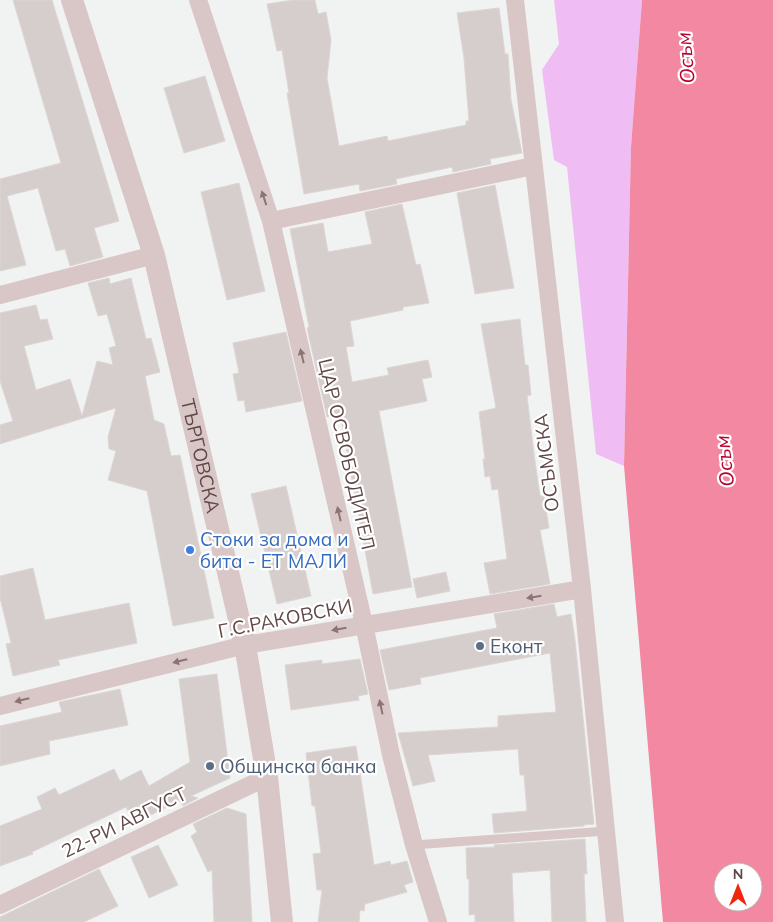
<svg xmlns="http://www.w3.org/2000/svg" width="773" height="922" viewBox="0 0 773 922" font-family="Mulish,sans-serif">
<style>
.green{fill:#efbdf3}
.water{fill:#f288a1;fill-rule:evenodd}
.building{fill:#d6cecc;stroke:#dcd6d4}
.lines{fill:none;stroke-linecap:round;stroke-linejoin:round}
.service{stroke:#d9c7c7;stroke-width:9}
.minor{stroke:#d9c7c7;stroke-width:18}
.tertiary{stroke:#d9c7c7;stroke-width:22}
.oneway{fill:#8a7474}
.shop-dot{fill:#3f7fe0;stroke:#fff;stroke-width:2}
.service-dot{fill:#5c6f8a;stroke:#fff;stroke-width:2}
.labels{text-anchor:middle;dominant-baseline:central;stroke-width:4.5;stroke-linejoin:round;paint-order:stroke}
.street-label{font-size:19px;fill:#604847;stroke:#fff}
.shop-label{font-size:19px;fill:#366cbe;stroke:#fff;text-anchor:start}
.service-label{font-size:19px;fill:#4e5e75;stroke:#fff;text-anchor:start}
.water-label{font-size:20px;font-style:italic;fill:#b7032e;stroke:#fff}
</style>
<rect width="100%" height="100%" fill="#f1f3f2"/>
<path class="green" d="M 554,0 L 642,0 L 631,147 L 624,466 L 596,454 L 567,167 L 554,160 L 542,70 L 559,44 Z"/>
<path class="water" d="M 642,0 L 773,0 L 773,922 L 663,922 L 624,466 L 631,147 ZM 723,872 L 753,872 L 753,902 L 723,902 Z"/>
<g class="building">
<path d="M 13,0 L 52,0 L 119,221 L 94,228 L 103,257 L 70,266 L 65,249 L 56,251 L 38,188 L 7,196 L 26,265 L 0,271 L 0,179 L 61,163 Z"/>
<path d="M 293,0 L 315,0 L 318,14 L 326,12 L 331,40 L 327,78 L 339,146 L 387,136 L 388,141 L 466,125 L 466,121 L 469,121 L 464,58 L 457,13 L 499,8 L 505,54 L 508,54 L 511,100 L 522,153 L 490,159 L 491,164 L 453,172 L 452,167 L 396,179 L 397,184 L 360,191 L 359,184 L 304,194 L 287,93 L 289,93 L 282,50 L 277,51 L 267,4 Z"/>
<path d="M 205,76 L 225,141 L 184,153 L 164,88 Z"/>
<path d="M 239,183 L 265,291 L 227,300 L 201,192 Z"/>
<path d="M 495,185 L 514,288 L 475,294 L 457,193 Z"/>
<path d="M 402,204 L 416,265 L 420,264 L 429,303 L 403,307 L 403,310 L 350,321 L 354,346 L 346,347 L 352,382 L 389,375 L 387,368 L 428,360 L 432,377 L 422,379 L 427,401 L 379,411 L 412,587 L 373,594 L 340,414 L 327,417 L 307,328 L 309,327 L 290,229 L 323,223 L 328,252 L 372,244 L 365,212 Z"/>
<path d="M 109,278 L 110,284 L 131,278 L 146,339 L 151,338 L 160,372 L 145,376 L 154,420 L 164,424 L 171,456 L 180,455 L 214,618 L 173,626 L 147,491 L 108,480 L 116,451 L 109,449 L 108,437 L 116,408 L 0,444 L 0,425 L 13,421 L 0,381 L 0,313 L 36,305 L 40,320 L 47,319 L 53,339 L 24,346 L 36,390 L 70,379 L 82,416 L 97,361 L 113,365 L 109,348 L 116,346 L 107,314 L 98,316 L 88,283 Z"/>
<path d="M 520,319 L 525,365 L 528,365 L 531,395 L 527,396 L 534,454 L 540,496 L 544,496 L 549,528 L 540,530 L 550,584 L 490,594 L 484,563 L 507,559 L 498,489 L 492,490 L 490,476 L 485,477 L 483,459 L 485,459 L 479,412 L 496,408 L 481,324 Z"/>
<path d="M 286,332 L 302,401 L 246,412 L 244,400 L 238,401 L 233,374 L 239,373 L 233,343 Z"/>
<path d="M 286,486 L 311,596 L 277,604 L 251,494 Z"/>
<path d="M 33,568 L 45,620 L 129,603 L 137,643 L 58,660 L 60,665 L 13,676 L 6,644 L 11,643 L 0,598 L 0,576 Z"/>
<path d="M 446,572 L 450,591 L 417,598 L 413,579 Z"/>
<path d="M 554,604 L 557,617 L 571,614 L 575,640 L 594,824 L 584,825 L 584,826 L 494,833 L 492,814 L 527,811 L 524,775 L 520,775 L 518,749 L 428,755 L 435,781 L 413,786 L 398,733 L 498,727 L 498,716 L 556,712 L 550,653 L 420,678 L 421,684 L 389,690 L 380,650 L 497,628 L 494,614 Z"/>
<path d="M 360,659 L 368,694 L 358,696 L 359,700 L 291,710 L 285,665 L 322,660 L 322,664 Z"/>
<path d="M 217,674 L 230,778 L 191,796 L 198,798 L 183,806 L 180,801 L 134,823 L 126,807 L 32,852 L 33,854 L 0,866 L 0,826 L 42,809 L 37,797 L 55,788 L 59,795 L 114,769 L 120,781 L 141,770 L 149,786 L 190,762 L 179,679 Z"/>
<path d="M 120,689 L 128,725 L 49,741 L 50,754 L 0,766 L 0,726 L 62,712 L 59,702 Z"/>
<path d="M 356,746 L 374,865 L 390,861 L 391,865 L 407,861 L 413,882 L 404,885 L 407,892 L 365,904 L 364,911 L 360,910 L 359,922 L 318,922 L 322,890 L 317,890 L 313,854 L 321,853 L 315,806 L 312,806 L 306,753 Z"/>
<path d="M 227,808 L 246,814 L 252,922 L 214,922 L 212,870 L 208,872 L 191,836 L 197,832 L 193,824 Z"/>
<path d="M 585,839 L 587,874 L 584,874 L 586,922 L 552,922 L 550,870 L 512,873 L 514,922 L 475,922 L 475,914 L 469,915 L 469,879 L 467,879 L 466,848 L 495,847 L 494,845 Z"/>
<path d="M 158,845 L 178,885 L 149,898 L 131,857 Z"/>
<path d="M 99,869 L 118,906 L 84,922 L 0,922 L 0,917 Z"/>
</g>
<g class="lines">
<path class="service" d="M 414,845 L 607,831"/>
<g class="minor">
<path d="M 198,0 L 271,221 L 364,624 L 391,755 L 414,845 L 438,922"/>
<path d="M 515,0 L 582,589 L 615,922"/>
<path d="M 271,221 L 533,166"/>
<path d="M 0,295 L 154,255"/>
<path d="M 0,706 L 245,645 L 582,589"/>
<path d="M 0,905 L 267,777"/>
</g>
<path class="tertiary" id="s1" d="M 72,0 L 154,255 L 245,645 L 267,777 L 282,922"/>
</g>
<defs><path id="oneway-solid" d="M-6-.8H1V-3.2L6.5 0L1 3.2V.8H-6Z" transform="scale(1.25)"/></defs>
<g class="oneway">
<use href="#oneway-solid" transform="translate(264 198) rotate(-108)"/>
<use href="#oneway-solid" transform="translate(302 356) rotate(-103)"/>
<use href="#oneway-solid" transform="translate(339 514) rotate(-103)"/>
<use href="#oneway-solid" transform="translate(534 597) rotate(171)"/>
<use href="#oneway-solid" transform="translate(339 629) rotate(170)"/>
<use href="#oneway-solid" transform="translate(180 661) rotate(166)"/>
<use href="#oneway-solid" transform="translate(22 700) rotate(166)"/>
<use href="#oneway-solid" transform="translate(381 707) rotate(-102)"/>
</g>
<circle class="shop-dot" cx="190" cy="550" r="5"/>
<g class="service-dot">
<circle cx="480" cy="646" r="5"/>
<circle cx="210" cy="766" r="5"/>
</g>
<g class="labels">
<g class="street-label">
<text transform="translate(347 454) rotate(77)">ЦАР ОСВОБОДИТЕЛ</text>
<text stroke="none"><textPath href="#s1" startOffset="474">ТЪРГОВСКА</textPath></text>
<text transform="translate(546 463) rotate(-97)">ОСЪМСКА</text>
<text transform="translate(285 618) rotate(-11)">Г.С.РАКОВСКИ</text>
<text transform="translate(124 822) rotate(-26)">22-РИ АВГУСТ</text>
</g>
<g class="shop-label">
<text x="200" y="539">Стоки за дома и<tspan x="200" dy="22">бита - ЕТ МАЛИ</tspan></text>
</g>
<g class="service-label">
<text x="490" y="646">Еконт</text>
<text x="220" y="766">Общинска банка</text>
</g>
<g class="water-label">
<text transform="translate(685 58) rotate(-95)">Осъм</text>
<text transform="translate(724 461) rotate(-96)">Осъм</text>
</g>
</g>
<g transform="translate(738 887)"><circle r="24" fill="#ffffff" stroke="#bfb6b5"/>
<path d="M0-4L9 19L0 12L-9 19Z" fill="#f1270d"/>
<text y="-8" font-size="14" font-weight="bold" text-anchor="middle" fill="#604847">N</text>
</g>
</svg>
